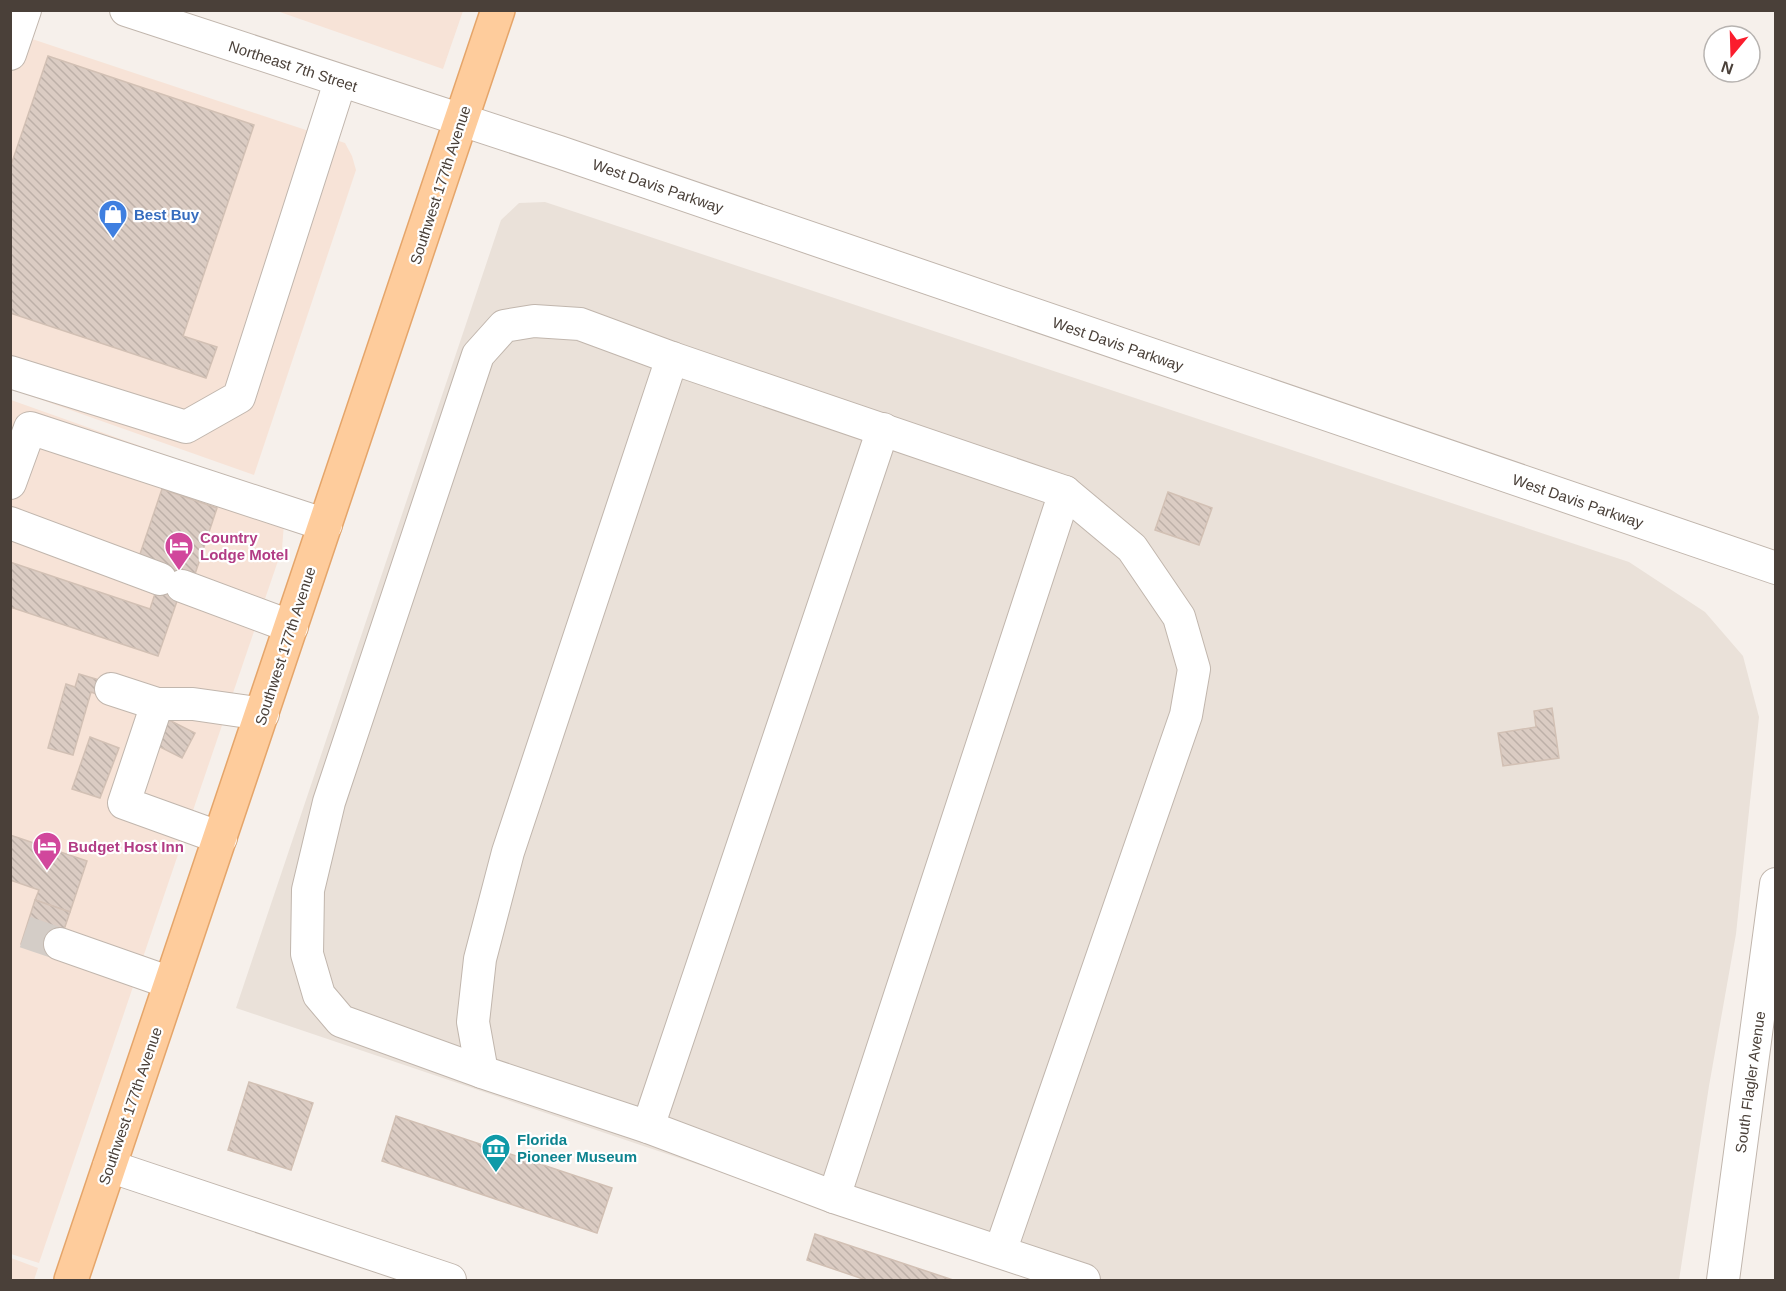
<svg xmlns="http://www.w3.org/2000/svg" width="1786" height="1291" viewBox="0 0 1786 1291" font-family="Arial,sans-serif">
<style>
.residential{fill:#eae1d9}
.commercial{fill:#f7e3d7}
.building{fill:url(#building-back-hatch);stroke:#d2c0b4;stroke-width:1.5}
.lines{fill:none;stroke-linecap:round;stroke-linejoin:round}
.minor-tunnel{stroke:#d4cdc7;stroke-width:32;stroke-dasharray:32 16;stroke-linecap:butt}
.minor-casing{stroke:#c1b6ad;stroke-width:34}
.major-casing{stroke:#e5a56a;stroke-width:36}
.minor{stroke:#fff;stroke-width:32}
.major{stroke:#fecc9c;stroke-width:33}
.labels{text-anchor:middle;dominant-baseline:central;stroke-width:4.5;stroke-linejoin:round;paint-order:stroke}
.street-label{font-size:15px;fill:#4a4039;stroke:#fff}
.shop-label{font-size:15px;font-weight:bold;fill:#366cbe;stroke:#fff;text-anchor:start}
.hotel-label{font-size:15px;font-weight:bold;fill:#b23c85;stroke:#fff;text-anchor:start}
.culture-label{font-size:15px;font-weight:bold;fill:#0d838f;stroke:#fff;text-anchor:start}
</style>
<defs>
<pattern id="building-back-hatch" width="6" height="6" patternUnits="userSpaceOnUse" patternTransform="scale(1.5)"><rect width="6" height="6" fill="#dbccc3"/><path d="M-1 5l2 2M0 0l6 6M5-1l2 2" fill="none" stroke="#bdb0a8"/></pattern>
</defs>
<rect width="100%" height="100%" fill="#f6f0eb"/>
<path class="residential" d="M 545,202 L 1629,562 L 1705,612 L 1743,656 L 1759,717 L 1736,934 L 1709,1086 L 1679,1280 L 1039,1280 L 236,1008 L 501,220 L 519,203 Z"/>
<g class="commercial">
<path d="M 277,11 L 463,11 L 443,69 Z"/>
<path d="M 11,32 L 345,143 L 352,156 L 356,170 L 254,475 L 11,389 Z"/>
<path d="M 11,400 L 286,498 L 282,549 L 39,1263 L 11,1254 Z"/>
<path d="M 11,1258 L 38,1268 L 34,1280 L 11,1280 Z"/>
</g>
<g class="building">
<path d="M 48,56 L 254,125 L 183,336 L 217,347 L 206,378 L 10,313 L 10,168 Z"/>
<path d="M 162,489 L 217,508 L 193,580 L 185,578 L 158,656 L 10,607 L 10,562 L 150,609 L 164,566 L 139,557 Z"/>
<path d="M 1168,492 L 1212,508 L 1199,545 L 1155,530 Z"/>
<path d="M 79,674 L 106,682 L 102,696 L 91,692 L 73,755 L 48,748 L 66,684 L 75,687 Z"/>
<path d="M 1552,708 L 1559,758 L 1503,766 L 1498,733 L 1536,727 L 1534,711 Z"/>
<path d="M 169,720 L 195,733 L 182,758 L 156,745 Z"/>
<path d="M 90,737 L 119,748 L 100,798 L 72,789 Z"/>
<path d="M 10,835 L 87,861 L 70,912 L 35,900 L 39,890 L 10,880 Z"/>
<path d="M 35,900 L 70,912 L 55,956 L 21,944 Z"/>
<path d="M 249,1082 L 313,1103 L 291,1170 L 228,1150 Z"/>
<path d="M 396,1116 L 612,1188 L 597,1233 L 382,1161 Z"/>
<path d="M 815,1234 L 953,1280 L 866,1280 L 807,1260 Z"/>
</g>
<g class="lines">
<path class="minor-tunnel" d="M 25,932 L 60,944"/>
<g class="minor-casing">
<g id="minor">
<path d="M 126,10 L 559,152 L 1776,568"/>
<path d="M 10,54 L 25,10"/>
<path d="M 10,372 L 186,427 L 239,397 L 340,82"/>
<path d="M 10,483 L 30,428 L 326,525"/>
<path d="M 10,523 L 160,579"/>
<path d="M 182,586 L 292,627"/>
<path d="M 111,689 L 157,704"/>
<path d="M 221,838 L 124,803 L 157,704 L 193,704 L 263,714"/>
<path d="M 60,944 L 171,983"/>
<path d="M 482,1072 L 473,1022 L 480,959 L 508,852 L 672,358"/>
<path d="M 648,1127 L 883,429"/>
<path d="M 109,1166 L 450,1280"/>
<path d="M 834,1197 L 1065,492"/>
<path d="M 1000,1252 L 1186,715 L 1194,669 L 1179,617 L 1132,548 L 1065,492 L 672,358 L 580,324 L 534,321 L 504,326 L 478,355 L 329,802 L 308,890 L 307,954 L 319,995 L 341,1021 L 482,1072 L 648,1127 L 834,1197 L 1084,1280"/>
<path d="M 1723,1280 L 1776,884"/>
</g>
</g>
<g class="major-casing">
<path id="major" d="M 71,1280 L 498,10"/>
</g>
<use href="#minor" class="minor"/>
<use href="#major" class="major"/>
</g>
<defs>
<g id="shop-pin" transform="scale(1.5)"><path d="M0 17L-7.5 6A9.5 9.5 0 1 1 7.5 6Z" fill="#3f7fe0" stroke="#fff"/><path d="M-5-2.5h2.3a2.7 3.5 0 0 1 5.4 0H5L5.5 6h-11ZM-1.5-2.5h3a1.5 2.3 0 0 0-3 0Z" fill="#fff"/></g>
<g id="hotel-pin" transform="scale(1.5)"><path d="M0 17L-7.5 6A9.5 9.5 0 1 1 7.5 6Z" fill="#d1479c" stroke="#fff"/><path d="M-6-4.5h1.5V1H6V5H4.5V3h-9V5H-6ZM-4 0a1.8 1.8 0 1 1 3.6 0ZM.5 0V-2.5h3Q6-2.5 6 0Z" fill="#fff"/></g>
<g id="museum-pin" transform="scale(1.5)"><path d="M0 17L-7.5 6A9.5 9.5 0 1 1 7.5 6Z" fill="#0f9aa8" stroke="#fff"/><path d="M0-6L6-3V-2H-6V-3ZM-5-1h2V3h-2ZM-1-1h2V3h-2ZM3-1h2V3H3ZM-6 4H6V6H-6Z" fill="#fff"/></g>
</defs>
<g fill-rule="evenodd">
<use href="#shop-pin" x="113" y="214"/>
<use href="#hotel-pin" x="179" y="546"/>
<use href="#hotel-pin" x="47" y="846"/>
<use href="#museum-pin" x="496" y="1148"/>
</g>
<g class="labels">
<g class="street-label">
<text transform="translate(293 66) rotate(18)">Northeast 7th Street</text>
<text transform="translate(440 185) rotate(-72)">Southwest 177th Avenue</text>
<text transform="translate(658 186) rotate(19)">West Davis Parkway</text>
<text transform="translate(1118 344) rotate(19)">West Davis Parkway</text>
<text transform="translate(1578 501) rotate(19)">West Davis Parkway</text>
<text transform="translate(285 646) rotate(-72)">Southwest 177th Avenue</text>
<text transform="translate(1750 1082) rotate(-82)">South Flagler Avenue</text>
<text transform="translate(130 1106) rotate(-71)">Southwest 177th Avenue</text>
</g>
<g class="shop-label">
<text x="134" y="214">Best Buy</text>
</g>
<g class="hotel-label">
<text x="200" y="537">Country<tspan x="200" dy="17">Lodge Motel</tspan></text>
<text x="68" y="846">Budget Host Inn</text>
</g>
<g class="culture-label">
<text x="517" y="1139">Florida<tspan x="517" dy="17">Pioneer Museum</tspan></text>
</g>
</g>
<rect width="1786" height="1291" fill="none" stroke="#4a4039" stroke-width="24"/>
<g transform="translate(1732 54) rotate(199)"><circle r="28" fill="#ffffff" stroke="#b7b3b0" stroke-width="1.5"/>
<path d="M0-4.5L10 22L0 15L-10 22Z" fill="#fb1d2d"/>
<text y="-9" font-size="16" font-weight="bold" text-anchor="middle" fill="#4a4039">N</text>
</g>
</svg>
